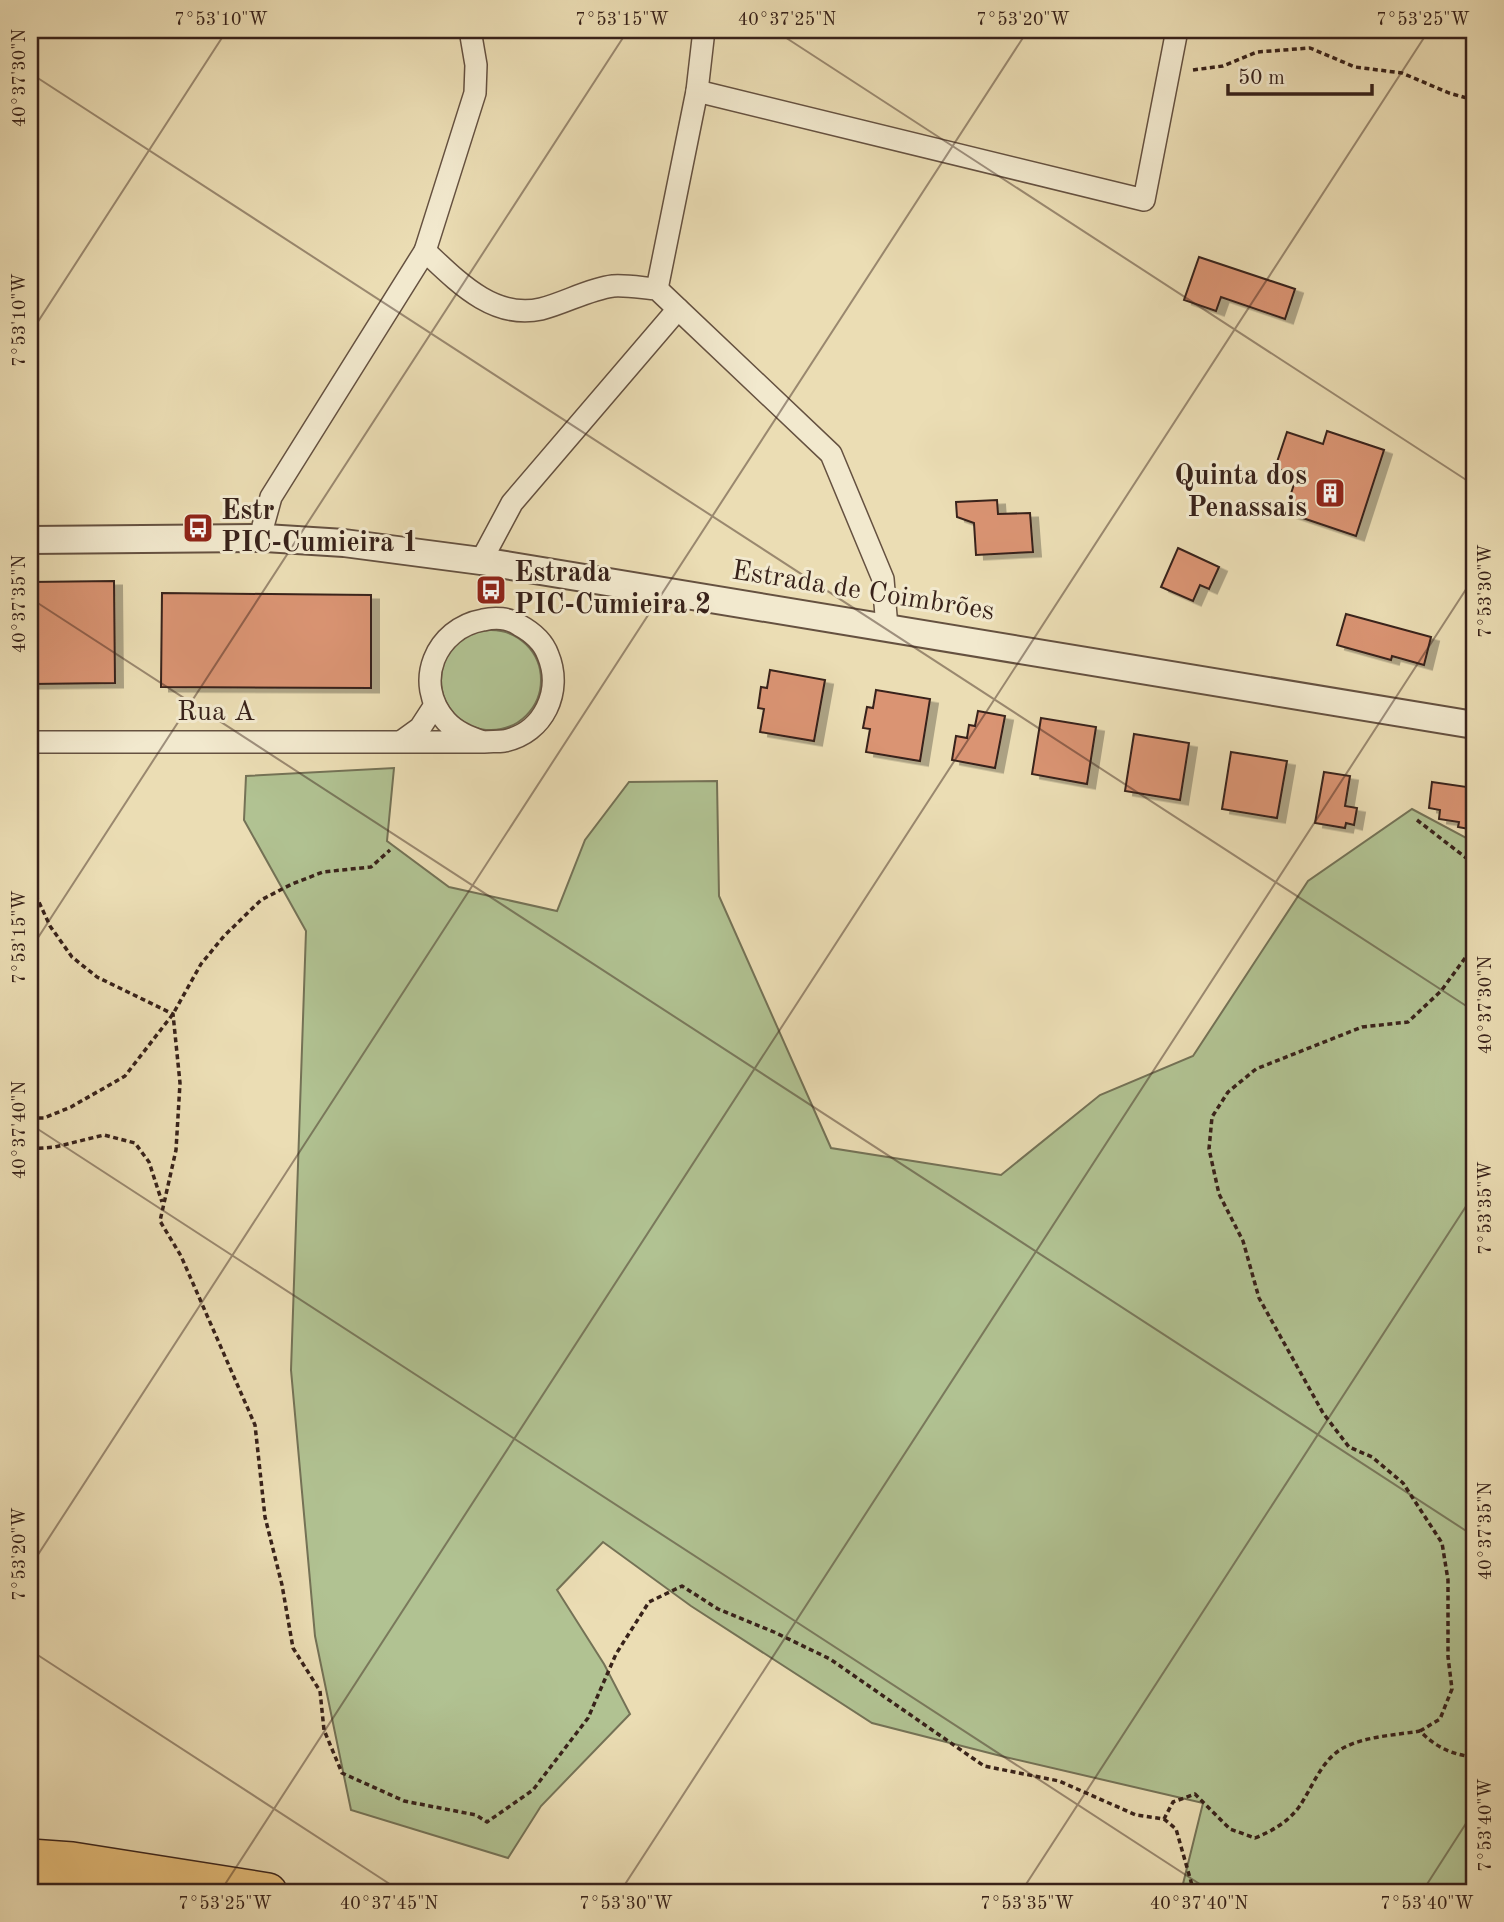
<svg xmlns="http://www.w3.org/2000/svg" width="1504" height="1922" viewBox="0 0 1504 1922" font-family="'Old Standard TT',serif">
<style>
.green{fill:#b1c292;stroke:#747256;stroke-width:2}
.building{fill:#da9473;stroke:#38221a;stroke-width:2;filter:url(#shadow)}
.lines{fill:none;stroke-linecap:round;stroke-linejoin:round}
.minor-casing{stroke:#655140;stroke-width:24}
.tertiary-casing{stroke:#655140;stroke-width:30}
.motorway-casing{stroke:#38221a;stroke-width:40}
.path{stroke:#38221a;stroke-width:3.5;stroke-dasharray:5 3.5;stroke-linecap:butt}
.minor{stroke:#f2e9ce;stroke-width:21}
.tertiary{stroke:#f2e9ce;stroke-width:26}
.motorway{stroke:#e6be7a;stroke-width:37}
.ticks{fill:none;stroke:#38221a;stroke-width:2;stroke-opacity:0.45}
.labels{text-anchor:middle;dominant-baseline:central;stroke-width:6;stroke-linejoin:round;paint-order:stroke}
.poi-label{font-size:28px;font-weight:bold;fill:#38221a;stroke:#f2e9ce;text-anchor:start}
.street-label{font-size:28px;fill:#38221a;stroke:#f2e9ce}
.neatline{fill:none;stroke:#38221a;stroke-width:2.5}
.ticks-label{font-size:18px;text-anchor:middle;fill:#38221a}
</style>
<defs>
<filter id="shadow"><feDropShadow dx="8" dy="4.5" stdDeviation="0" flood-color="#0004"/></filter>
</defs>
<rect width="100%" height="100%" fill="#ebddb4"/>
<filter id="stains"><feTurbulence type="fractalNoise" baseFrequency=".00286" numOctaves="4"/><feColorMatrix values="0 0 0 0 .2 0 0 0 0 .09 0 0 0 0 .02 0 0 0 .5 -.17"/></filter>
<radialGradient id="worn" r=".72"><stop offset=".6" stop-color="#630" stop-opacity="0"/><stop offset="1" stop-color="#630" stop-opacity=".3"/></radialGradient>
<g class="green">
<circle cx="491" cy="680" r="50"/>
<path d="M 394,768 L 387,841 L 449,887 L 557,911 L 585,840 L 629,782 L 717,781 L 719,896 L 831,1148 L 1001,1175 L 1100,1095 L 1193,1056 L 1308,881 L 1412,809 L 1474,842 L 1474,1892 L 1181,1892 L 1203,1803 L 1005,1757 L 872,1723 L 691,1606 L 603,1542 L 557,1590 L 604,1664 L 630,1714 L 541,1806 L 508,1858 L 351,1810 L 315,1636 L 291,1370 L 306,931 L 244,820 L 246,776 Z"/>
</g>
<g class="building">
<path d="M 1199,257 L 1295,289 L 1285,319 L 1221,297 L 1216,311 L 1184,300 Z"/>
<path d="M 1327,431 L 1384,450 L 1356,536 L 1285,512 L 1297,475 L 1275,468 L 1287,432 L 1323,444 Z"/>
<path d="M 997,500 L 998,514 L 1030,513 L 1033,552 L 976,555 L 974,523 L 957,517 L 956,502 Z"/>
<path d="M 1178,548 L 1219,567 L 1209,589 L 1200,585 L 1193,601 L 1161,587 Z"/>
<path d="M 114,581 L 115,683 L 30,684 L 30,582 Z"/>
<path d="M 162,593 L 371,595 L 371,688 L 161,687 Z"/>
<path d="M 1346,614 L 1431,637 L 1424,665 L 1392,656 L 1391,660 L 1337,645 Z"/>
<path d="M 770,670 L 825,680 L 814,741 L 760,732 L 764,709 L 758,708 L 761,687 L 767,688 Z"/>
<path d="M 876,690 L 930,699 L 920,761 L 866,752 L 870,729 L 863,728 L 867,707 L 873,708 Z"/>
<path d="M 978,711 L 1005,716 L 995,768 L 952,760 L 956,736 L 967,738 L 969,725 L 975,726 Z"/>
<path d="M 1041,718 L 1096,727 L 1087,784 L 1032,774 Z"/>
<path d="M 1134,734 L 1189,743 L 1180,800 L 1125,791 Z"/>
<path d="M 1231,752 L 1287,761 L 1277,818 L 1222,809 Z"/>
<path d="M 1324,772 L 1350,776 L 1345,806 L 1357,808 L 1354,825 L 1346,823 L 1345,828 L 1315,823 Z"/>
<path d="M 1432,782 L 1474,788 L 1474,838 L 1468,837 L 1469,829 L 1458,827 L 1459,822 L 1439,819 L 1440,810 L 1429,808 Z"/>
</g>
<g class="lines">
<g class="minor-casing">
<g id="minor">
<path d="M 697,91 L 1144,200 L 1177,30"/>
<path d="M 425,251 C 456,280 493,320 541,309 C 565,303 589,289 613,286 C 627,285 643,288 657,289 L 831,454 L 883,579 L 887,628"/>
<path d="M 657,289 L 697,91 L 704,30"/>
<path d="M 265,538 L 263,526 L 271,497 L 425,251 L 475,93 L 476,65 L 470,30"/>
<path d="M 481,561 L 512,503 L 678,309"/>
<path d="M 402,741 L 420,728 L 435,705"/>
<path d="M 30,742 L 483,742 C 490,741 497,742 504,741 C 544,733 563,691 548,655 C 543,641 532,632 519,625 C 509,618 495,617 483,620 C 436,628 412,683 446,721 C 456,732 469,737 483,742"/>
</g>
</g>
<g class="tertiary-casing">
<path id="tertiary" d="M 30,540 L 265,538 L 344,543 L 481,561 L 1474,725"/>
</g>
<g class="motorway-casing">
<g id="motorway">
<path d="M 30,1858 L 72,1861 L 268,1892"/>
<path d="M 30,1885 L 74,1887 L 111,1892"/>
</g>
</g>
<g class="path">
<path d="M 1193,70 L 1223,66 L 1257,52 L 1310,48 L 1355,67 L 1402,73 L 1449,93 L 1474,100"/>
<path d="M 1417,820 L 1474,864"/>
<path d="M 30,853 L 32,887 L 50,926 L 72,957 L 97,977 L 173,1014 L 180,1083 L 176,1150 L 160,1221 L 181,1256 L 255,1425 L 265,1517 L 282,1585 L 293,1648 L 320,1691 L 324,1730 L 342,1773 L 404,1801 L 476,1815 L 487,1822 L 533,1790 L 588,1718 L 616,1654 L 649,1602 L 682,1586 L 718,1609 L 774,1632 L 830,1659 L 984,1766 L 1059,1781 L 1136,1815 L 1164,1819 L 1173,1802 L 1195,1794 L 1230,1829 L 1255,1838 C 1272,1831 1288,1822 1299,1807 C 1313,1787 1321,1759 1345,1747 C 1367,1736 1397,1735 1420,1731 C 1435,1747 1453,1755 1474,1757"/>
<path d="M 30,1118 L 44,1118 L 71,1107 L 125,1076 L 173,1014 L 201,964 L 224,936 L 261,900 L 292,884 L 323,872 L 371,867 L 390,850"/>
<path d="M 30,1149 L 55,1147 L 104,1135 L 135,1143 L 149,1162 L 162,1202"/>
<path d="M 1420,1731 L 1440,1719 L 1452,1689 L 1448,1657 L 1448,1580 L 1442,1543 L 1403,1483 L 1372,1457 L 1349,1447 L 1323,1413 L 1259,1298 L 1243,1241 L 1219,1194 L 1209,1149 L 1212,1117 L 1228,1092 L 1256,1069 L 1362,1027 L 1408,1022 L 1441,991 L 1468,954 L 1474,914"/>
<path d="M 1164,1819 L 1176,1829 L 1192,1885 L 1191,1892"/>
</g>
<use href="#minor" class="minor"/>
<use href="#tertiary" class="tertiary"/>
<use href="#motorway" class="motorway"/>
</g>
<path class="ticks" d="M 774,30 L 1474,485M 30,73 L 1474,1011M 30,334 L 227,30M 30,598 L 1474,1536M 30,950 L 628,30M 30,1124 L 1212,1892M 30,1567 L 1028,30M 30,1650 L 402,1892M 220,1892 L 1429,30M 620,1892 L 1474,577M 1021,1892 L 1474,1194M 1422,1892 L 1474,1811"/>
<defs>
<g id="building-square" transform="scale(1.575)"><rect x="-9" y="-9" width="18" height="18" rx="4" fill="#8f2418" stroke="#f2e9ce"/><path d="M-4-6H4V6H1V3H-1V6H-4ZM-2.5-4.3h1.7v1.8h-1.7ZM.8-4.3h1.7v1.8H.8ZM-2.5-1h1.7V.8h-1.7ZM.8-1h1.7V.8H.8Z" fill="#fff"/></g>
<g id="bus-square" transform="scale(1.575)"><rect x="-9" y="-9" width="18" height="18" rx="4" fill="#8f2418" stroke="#f2e9ce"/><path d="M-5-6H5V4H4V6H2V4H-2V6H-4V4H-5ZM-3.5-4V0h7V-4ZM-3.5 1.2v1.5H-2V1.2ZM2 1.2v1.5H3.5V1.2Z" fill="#fff"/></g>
</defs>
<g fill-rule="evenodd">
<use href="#building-square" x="1330" y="493"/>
<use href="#bus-square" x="198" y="528"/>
<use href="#bus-square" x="491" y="590"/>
</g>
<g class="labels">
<g class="poi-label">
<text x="1307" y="477" text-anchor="end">Quinta dos<tspan x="1307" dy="32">Penassais</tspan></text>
<text x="221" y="512">Estr<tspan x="221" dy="32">PIC-Cumieira 1</tspan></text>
<text x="514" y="574">Estrada<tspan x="514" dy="32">PIC-Cumieira 2</tspan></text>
</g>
<g class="street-label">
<text transform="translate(863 592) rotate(9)">Estrada de Coimbrões</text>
<text x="216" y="713">Rua A</text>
</g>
</g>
<rect width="1504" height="1922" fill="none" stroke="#ebddb4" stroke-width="77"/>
<path d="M1228 84v10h144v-10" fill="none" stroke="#38221a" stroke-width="3.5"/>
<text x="1238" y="84" font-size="21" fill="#38221a" stroke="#f2e9ce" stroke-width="5" paint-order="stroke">50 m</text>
<rect x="38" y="38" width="1428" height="1846" class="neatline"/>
<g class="ticks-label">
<text x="221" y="25">7°53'10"W</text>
<text x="622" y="25">7°53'15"W</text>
<text x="787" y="25">40°37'25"N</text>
<text x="1023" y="25">7°53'20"W</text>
<text x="1423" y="25">7°53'25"W</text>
<text transform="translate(19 78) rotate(-90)" y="6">40°37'30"N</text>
<text transform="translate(19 320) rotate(-90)" y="6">7°53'10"W</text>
<text transform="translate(1485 591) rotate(-90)" y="6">7°53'30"W</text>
<text transform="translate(19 604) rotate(-90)" y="6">40°37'35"N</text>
<text transform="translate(19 937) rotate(-90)" y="6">7°53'15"W</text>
<text transform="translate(1485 1005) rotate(-90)" y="6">40°37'30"N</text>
<text transform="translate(19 1130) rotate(-90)" y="6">40°37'40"N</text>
<text transform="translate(1485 1208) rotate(-90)" y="6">7°53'35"W</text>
<text transform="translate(1485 1531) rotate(-90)" y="6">40°37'35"N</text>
<text transform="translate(19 1554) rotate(-90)" y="6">7°53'20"W</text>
<text transform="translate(1485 1825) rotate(-90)" y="6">7°53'40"W</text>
<text x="225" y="1909">7°53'25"W</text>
<text x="389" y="1909">40°37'45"N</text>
<text x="626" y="1909">7°53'30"W</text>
<text x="1027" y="1909">7°53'35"W</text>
<text x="1199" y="1909">40°37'40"N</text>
<text x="1427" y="1909">7°53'40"W</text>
</g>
<rect width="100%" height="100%" filter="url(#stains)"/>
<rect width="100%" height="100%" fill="url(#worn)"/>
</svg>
